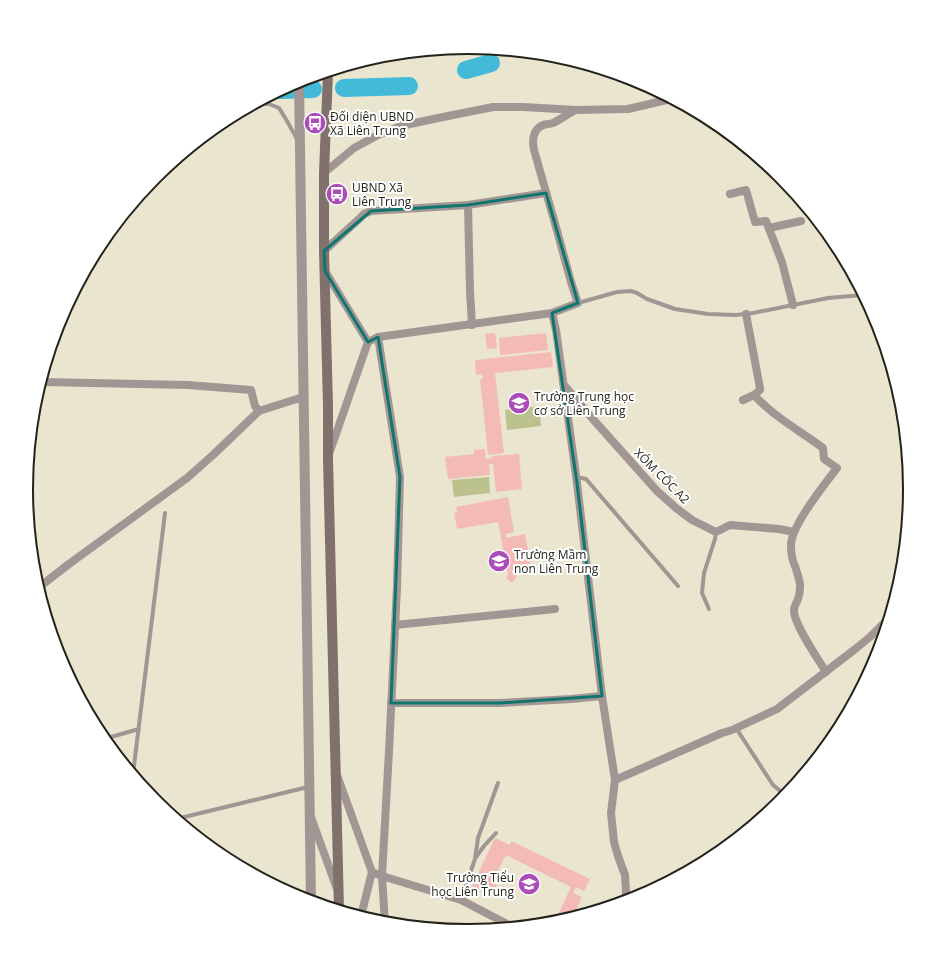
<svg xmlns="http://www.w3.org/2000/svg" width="936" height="978" viewBox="0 0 936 978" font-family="'Open Sans',sans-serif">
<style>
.green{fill:#bbc28d}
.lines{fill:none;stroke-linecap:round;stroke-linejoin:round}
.river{stroke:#43bad7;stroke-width:18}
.building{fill:#f4bbb6}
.service{stroke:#a19694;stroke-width:4}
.minor{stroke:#a19694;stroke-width:8}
.tertiary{stroke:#a19694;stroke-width:10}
.secondary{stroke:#80716d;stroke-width:10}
.marked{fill:none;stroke:#0f766e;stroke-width:3;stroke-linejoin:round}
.labels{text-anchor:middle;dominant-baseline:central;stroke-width:4;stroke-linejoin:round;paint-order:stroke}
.poi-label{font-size:12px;fill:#24231b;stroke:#fff;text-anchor:start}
.street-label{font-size:12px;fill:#24231b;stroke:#fff}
.rim{fill:none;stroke:#24231b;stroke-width:2}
</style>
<rect width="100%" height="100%" fill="#e9e5cf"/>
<g class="green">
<path d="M 539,406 L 541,426 L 507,430 L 505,410 Z"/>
<path d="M 489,477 L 490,493 L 454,497 L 452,480 Z"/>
</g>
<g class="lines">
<g class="river">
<path d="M 466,70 L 491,63"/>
<path d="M 344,88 L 409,86"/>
<path d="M 280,90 L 313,89"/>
</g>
</g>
<g class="building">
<path d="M 495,333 L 497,348 L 487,349 L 485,334 Z"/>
<path d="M 546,333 L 548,350 L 500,355 L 499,338 Z"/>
<path d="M 551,352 L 553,367 L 495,373 L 504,453 L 488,455 L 480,379 L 483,379 L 482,374 L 476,375 L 475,360 Z"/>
<path d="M 485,449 L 486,459 L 492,458 L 492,456 L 519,454 L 522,489 L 496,492 L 493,464 L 489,464 L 490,475 L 448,479 L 445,457 L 474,454 L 474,450 Z"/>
<path d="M 508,497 L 514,532 L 506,534 L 506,538 L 525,534 L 531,567 L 512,571 L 512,573 L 517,576 L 512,583 L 506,578 L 508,575 L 498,522 L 457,529 L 454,513 L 457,512 L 456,507 Z"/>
<path d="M 495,838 L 510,845 L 511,841 L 590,879 L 584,891 L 576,887 L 573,893 L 582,897 L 573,917 L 554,923 L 571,887 L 506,855 L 492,883 L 497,885 L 492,896 L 472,886 Z"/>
</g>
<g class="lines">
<g class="service">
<path d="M 256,103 L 269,104 L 279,108 L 287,121 L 297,139"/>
<path d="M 578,303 L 617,292 L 631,291 L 637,293 L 647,299 L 675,309 L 708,314 L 736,315 L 753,313 L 828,298 L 863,295"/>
<path d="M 577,477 L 586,479 L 678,586"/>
<path d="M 709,609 L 702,593 L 704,573 L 715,539 L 716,532"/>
<path d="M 736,728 L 773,785 L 784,794 L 787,794"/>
<path d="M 104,739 L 139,729"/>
<path d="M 133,774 L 165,513"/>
<path d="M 176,819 L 308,787"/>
<path d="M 476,857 L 484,846 L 496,833"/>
<path d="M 461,900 L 475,859 L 478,838 L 498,783"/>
</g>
<g class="minor">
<path d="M 467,47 L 470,47"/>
<path d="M 324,173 L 354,148 L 378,135 L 401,126 L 438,118 L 493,107 L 523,107 L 576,110 L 628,109 L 671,99"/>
<path d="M 730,194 L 746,190 L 755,222 L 766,221 L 782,262 L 793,305"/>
<path d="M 468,205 L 470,291 L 472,325"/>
<path d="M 769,228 L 801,221"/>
<path d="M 324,251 L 359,219 L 364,214 L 371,211 L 468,205 L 546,193"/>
<path d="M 325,271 L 368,342 L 329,454"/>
<path d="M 552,313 L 578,303 L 571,282 L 556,227 L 534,150 C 532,140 533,129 543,125 C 546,124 550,124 553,123 C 561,119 568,114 576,110"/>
<path d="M 746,314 L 760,388 L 760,390 L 754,395 C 773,416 800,431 823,448 L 824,459 L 837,468 C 825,484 790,527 791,546 C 791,552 792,560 795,566 C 797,572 799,578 800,584 C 800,589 800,594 798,599 C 797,603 794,605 794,610 C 793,623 818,659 826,672"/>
<path d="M 368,342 L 378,337 L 552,313 L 556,330 L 577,483 L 602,696 L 615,780 L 611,813 L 614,842 L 618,856 L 625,875 L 626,893 L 625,901"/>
<path d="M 41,382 L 188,385 L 251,390 L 255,406 L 259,411"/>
<path d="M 564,385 L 591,417 L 657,491 L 676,508 L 692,520 L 716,532 L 730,525 L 779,529 L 794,532"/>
<path d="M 743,400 L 754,395"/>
<path d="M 38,588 L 69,564 L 187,478 L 213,455 L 259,411 L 303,397"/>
<path d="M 395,625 L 555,609"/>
<path d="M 391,703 L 500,703 L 571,699 L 602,696"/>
<path d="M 337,775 L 372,872"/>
<path d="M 615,780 L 722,733 L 732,730 L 777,709 L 854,650 L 870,637 L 888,619"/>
<path d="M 311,817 L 337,889"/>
<path d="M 361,916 L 372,872 L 382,876 L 389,751 L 397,587 L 400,477 L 378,337"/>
<path d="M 385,923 L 382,876 L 461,900 L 513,927"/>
</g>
<path class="tertiary" d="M 299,81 L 311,901"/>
<path class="secondary" d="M 328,72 L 324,173 L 324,251 L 328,406 L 328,459 L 339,909"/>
</g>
<path class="marked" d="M 546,193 L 578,303 L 552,313 L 577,483 L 602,696 L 500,703 L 391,703 L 400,477 L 378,337 L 368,342 L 325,271 L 324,251 L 371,211 L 468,205 Z"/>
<defs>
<g id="bus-disc" transform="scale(1.15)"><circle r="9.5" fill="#ab4db6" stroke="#fff"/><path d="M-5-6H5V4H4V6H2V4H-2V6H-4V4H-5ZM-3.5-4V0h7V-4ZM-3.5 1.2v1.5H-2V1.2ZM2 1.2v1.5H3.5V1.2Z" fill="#fff"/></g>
<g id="school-disc" transform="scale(1.15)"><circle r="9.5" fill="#ab4db6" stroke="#fff"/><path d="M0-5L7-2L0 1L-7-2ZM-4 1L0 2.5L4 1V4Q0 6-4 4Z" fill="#fff"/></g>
</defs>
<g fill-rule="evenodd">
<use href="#bus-disc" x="315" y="123"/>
<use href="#bus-disc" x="337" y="194"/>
<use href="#school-disc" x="519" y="403"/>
<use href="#school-disc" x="499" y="561"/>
<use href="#school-disc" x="529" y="884"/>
</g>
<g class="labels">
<g class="poi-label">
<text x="330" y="116">Đối diện UBND<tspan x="330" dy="14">Xã Liên Trung</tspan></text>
<text x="352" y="187">UBND Xã<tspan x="352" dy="14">Liên Trung</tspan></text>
<text x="534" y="396">Trường Trung học<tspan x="534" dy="14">cơ sở Liên Trung</tspan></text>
<text x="514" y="554">Trường Mầm<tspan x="514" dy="14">non Liên Trung</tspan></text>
<text x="514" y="877" text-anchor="end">Trường Tiểu<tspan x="514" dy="14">học Liên Trung</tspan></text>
</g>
<g class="street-label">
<text transform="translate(662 476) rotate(45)">XÓM CỐC A2</text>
</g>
</g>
<path d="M0 0H936V978H0ZM33 489a435 435 0 1 1 870 0a435 435 0 1 1-870 0Z" fill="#fff" fill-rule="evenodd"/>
<path class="rim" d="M33 489a435 435 0 1 1 870 0a435 435 0 1 1-870 0Z"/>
</svg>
